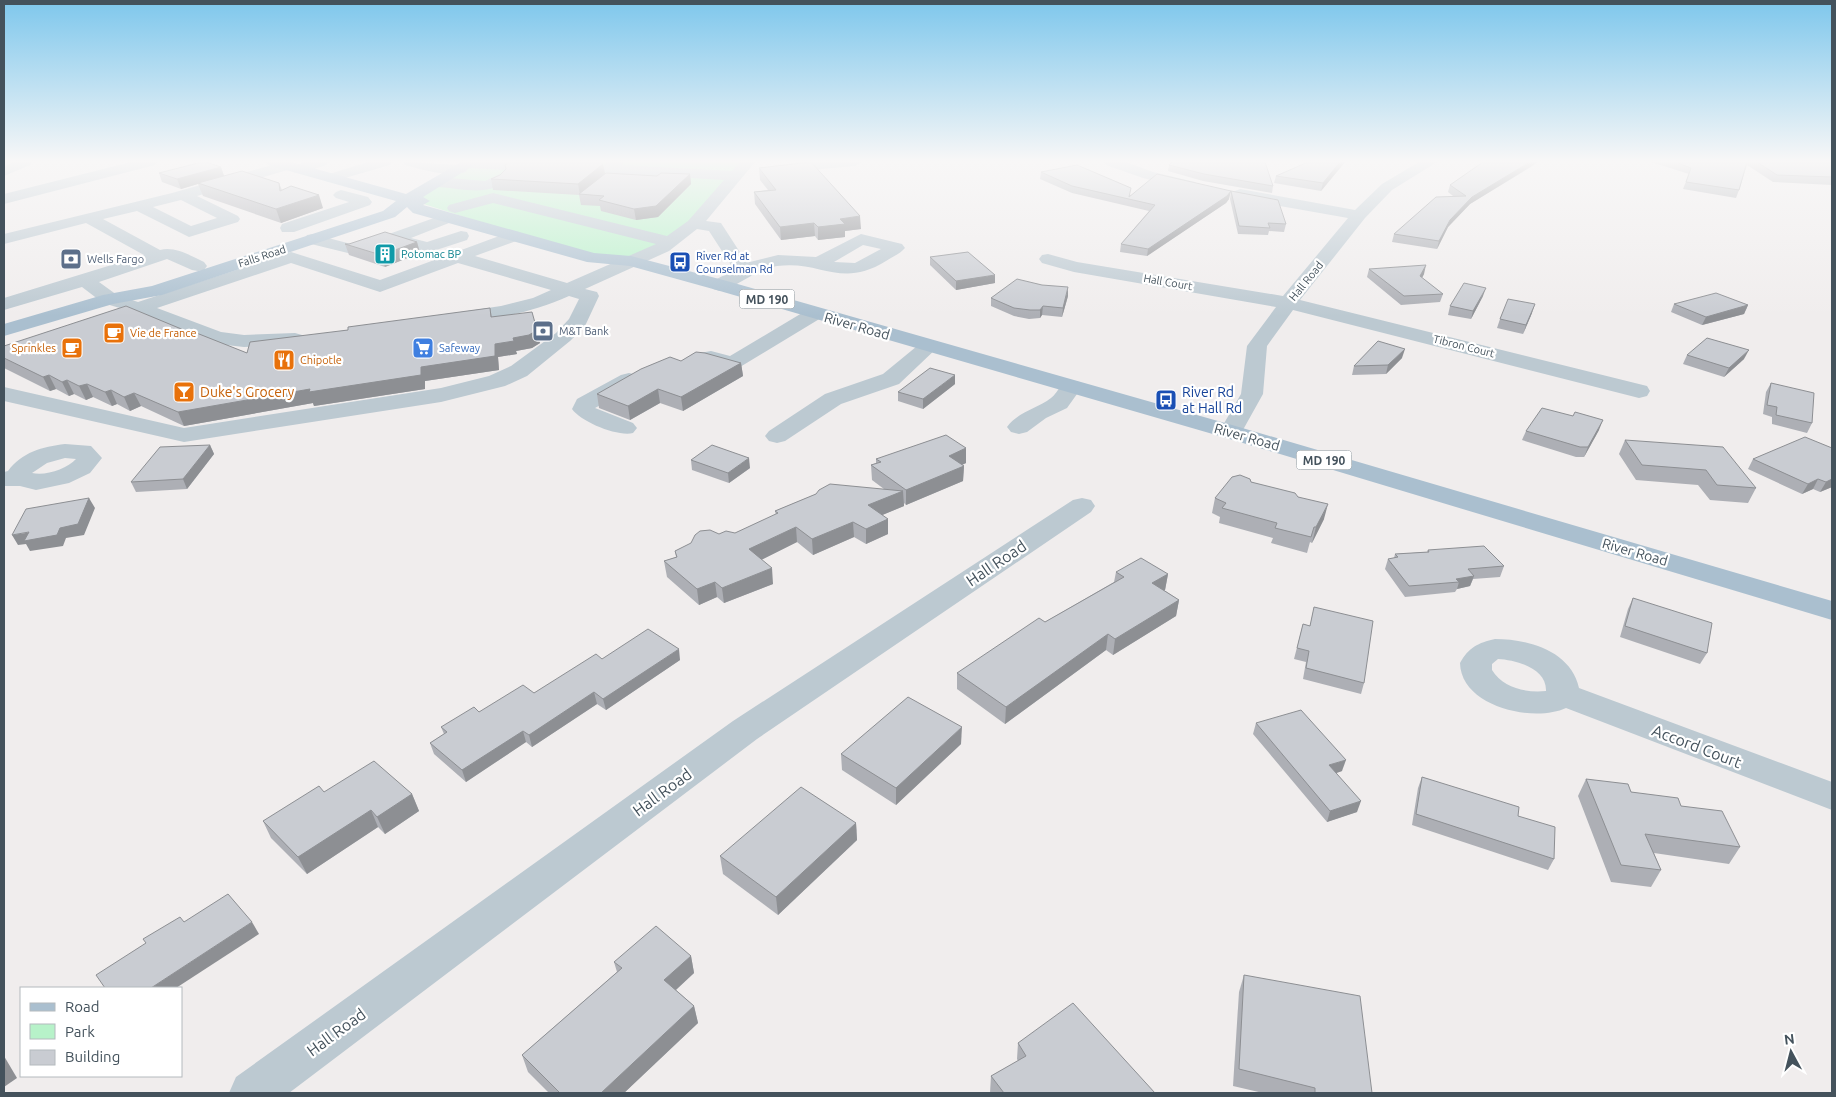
<svg xmlns="http://www.w3.org/2000/svg" width="1836" height="1097" viewBox="0 0 1836 1097" font-family="Ubuntu,sans-serif">
<style>
.green{fill:#b7f2c9}
.lines{fill:none;stroke-linecap:round;stroke-linejoin:round}
.minor{fill:#bcc9d1;fill-rule:evenodd}
.major{fill:#aabfcf;fill-rule:evenodd}
.wall{fill:#adafb5}
.shaded-wall{fill:#8d8f93}
.building{fill:#c9ccd2;stroke:#8d8f93}
.labels{text-anchor:middle;dominant-baseline:central;stroke-width:4.5;stroke-linejoin:round;paint-order:stroke}
.far-culture-label{font-size:11px;fill:#0d838f;stroke:#fff;text-anchor:start}
.far-street-label{font-size:11px;fill:#44525c;stroke:#fff}
.far-transit-label{font-size:11px;fill:#164399;stroke:#fff;text-anchor:start}
.far-service-label{font-size:11px;fill:#4e5e75;stroke:#fff;text-anchor:start}
.far-food-label{font-size:11px;fill:#c56008;stroke:#fff;text-anchor:start}
.far-shop-label{font-size:11px;fill:#366cbe;stroke:#fff;text-anchor:start}
.shield{fill:#fff;stroke:#7c868d;stroke-width:1}
.shield-label{font-size:12px;font-weight:bold;fill:#44525c}
.street-label{font-size:14px;fill:#44525c;stroke:#fff}
.food-label{font-size:14px;fill:#c56008;stroke:#fff;text-anchor:start}
.transit-label{font-size:14px;fill:#164399;stroke:#fff;text-anchor:start}
.near-street-label{font-size:16px;fill:#44525c;stroke:#fff}
</style>
<rect width="100%" height="100%" fill="#f0eded"/>
<path class="green" d="M 472,162 L 748,162 L 694,224 L 631,261 L 593,258 L 408,199 Z"/>
<g class="lines">
<g class="minor">
<path d="M 13,162 L 32,162 L 30,165 L 4,176 L 4,167 Z"/>
<path d="M 131,162 L 157,162 L 155,165 L 4,204 L 4,194 Z"/>
<path d="M 283,162 L 291,163 L 293,166 L 305,162 L 328,162 L 326,165 C 316,168 303,175 293,172 L 291,169 L 197,196 L 238,216 L 240,219 L 238,222 L 189,237 L 137,211 L 103,219 L 160,250 C 175,246 191,256 204,262 L 207,266 L 204,270 L 198,271 L 192,270 L 167,259 L 99,282 L 117,295 L 138,302 L 291,252 L 380,280 L 513,231 L 519,232 L 521,236 L 519,240 L 475,256 L 567,283 L 656,244 L 493,203 L 455,213 L 449,211 L 447,208 L 449,205 L 493,193 L 667,236 L 688,221 L 724,180 L 608,173 L 603,172 L 601,169 L 607,162 L 624,162 L 622,165 L 732,171 L 740,162 L 755,162 L 706,221 L 721,223 L 743,257 L 750,262 L 778,255 L 816,257 L 861,234 L 902,244 L 905,248 C 900,254 892,257 886,261 C 841,289 821,260 777,266 C 755,269 740,286 720,291 L 713,289 L 711,285 L 713,281 L 736,269 L 731,265 L 709,231 L 697,229 L 669,251 L 585,289 L 597,292 L 599,296 L 585,326 L 570,341 L 527,376 L 505,386 L 441,402 L 184,442 L 4,401 L 4,387 L 184,428 L 441,388 L 489,376 L 511,366 L 556,333 L 569,319 L 579,299 L 569,296 C 532,313 494,319 454,324 L 447,322 L 444,318 L 447,314 L 501,306 L 533,298 L 551,290 L 458,263 L 380,292 L 291,263 L 157,308 L 221,332 L 244,335 L 295,333 L 302,335 L 305,339 L 302,343 L 295,345 L 244,347 L 217,344 L 138,314 L 132,316 L 125,314 L 123,309 L 103,303 L 82,287 L 4,310 L 4,298 L 144,255 L 86,223 L 4,244 L 4,234 L 172,193 ZM 181,200 L 217,218 L 191,226 L 153,207 ZM 863,245 L 881,249 L 855,263 L 834,262 Z"/>
<path d="M 368,162 L 392,162 L 390,165 L 331,182 L 326,181 L 324,178 L 326,175 Z"/>
<path d="M 403,162 L 464,165 L 464,162 L 568,162 L 559,171 L 554,172 L 467,168 L 466,172 C 446,177 424,170 405,165 Z"/>
<path d="M 802,162 L 862,162 L 855,166 L 777,173 L 772,172 L 770,169 L 772,166 Z"/>
<path d="M 1104,162 L 1126,162 L 1153,172 L 1195,182 L 1198,185 L 1195,188 L 1190,190 L 1143,178 L 1106,165 Z"/>
<path d="M 1419,162 L 1437,162 L 1392,190 L 1365,218 L 1300,300 L 1647,386 L 1650,391 L 1647,396 L 1639,398 L 1293,310 L 1267,346 L 1263,394 L 1239,437 L 1231,439 L 1223,437 L 1219,432 L 1241,394 L 1247,346 L 1276,307 L 1074,272 L 1042,263 L 1039,259 L 1042,255 L 1048,254 L 1077,262 L 1283,296 L 1348,218 L 1240,199 L 1235,197 L 1232,194 L 1235,191 L 1240,189 L 1355,210 L 1382,184 Z"/>
<path d="M 500,174 L 505,175 L 507,178 C 493,198 460,188 438,187 L 433,185 L 430,182 L 433,179 L 438,177 L 485,181 Z"/>
<path d="M 341,190 L 368,197 L 372,202 L 370,205 L 294,232 L 282,232 L 280,228 L 282,224 L 349,202 L 336,198 L 333,195 L 336,192 Z"/>
<path d="M 448,213 L 454,215 L 456,218 L 454,221 L 411,238 L 427,242 L 461,231 L 467,232 L 469,236 L 467,240 L 427,253 L 388,240 L 386,243 L 352,254 L 307,243 L 304,239 L 307,235 L 313,234 L 351,244 L 380,234 L 387,237 L 389,234 Z"/>
<path d="M 814,308 L 821,310 L 824,314 L 821,318 L 740,367 C 729,370 722,365 711,363 C 705,363 700,364 694,362 L 690,358 L 694,354 L 711,351 L 730,356 L 807,310 Z"/>
<path d="M 929,340 L 936,342 L 939,346 L 899,384 L 841,404 L 785,441 L 777,443 L 769,441 L 765,436 L 769,431 L 825,394 L 883,374 L 922,342 Z"/>
<path d="M 629,373 L 637,375 L 640,380 L 637,385 L 595,408 L 633,423 L 637,428 L 633,433 C 618,437 581,422 572,409 L 577,399 L 621,375 Z"/>
<path d="M 1071,380 L 1079,382 L 1082,387 L 1067,408 L 1046,418 L 1027,432 L 1019,434 L 1011,432 L 1007,427 C 1019,411 1037,409 1051,398 C 1060,391 1058,384 1071,380 Z"/>
<path d="M 65,444 L 91,446 L 102,458 L 90,473 L 69,483 L 36,490 L 20,486 L 4,486 L 4,472 L 8,471 C 22,452 42,447 65,444 ZM 65,458 L 76,459 C 67,469 46,476 32,473 L 47,463 Z"/>
<path d="M 1082,498 L 1091,500 L 1095,506 L 1091,512 L 757,739 L 289,1093 L 229,1093 L 236,1077 L 733,721 L 1073,500 Z"/>
<path d="M 1495,639 C 1528,639 1571,651 1579,688 L 1832,782 L 1832,810 L 1566,708 C 1534,723 1461,707 1460,663 C 1469,647 1478,643 1495,639 ZM 1498,659 C 1516,660 1547,668 1546,691 C 1526,693 1503,688 1492,670 L 1492,664 Z"/>
</g>
<path class="major" d="M 266,162 L 291,162 L 406,194 L 461,162 L 479,162 L 423,197 L 430,201 L 423,205 L 594,253 L 631,256 L 727,281 L 1239,427 L 1832,601 L 1832,620 L 1223,437 L 713,289 L 630,266 L 587,262 L 413,213 L 407,207 L 395,217 L 162,295 L 113,304 L 4,336 L 4,324 L 103,295 L 152,286 L 383,211 L 396,201 L 268,165 Z"/>
</g>
<g class="wall">
<path d="M 1345,162 L 1321,191 L 1274,183 L 1276,176 Z"/>
<path d="M 1651,162 L 1832,162 L 1832,185 L 1773,182 L 1747,165 L 1739,190 L 1736,198 L 1683,189 L 1689,174 Z"/>
<path d="M 603,164 L 605,174 L 657,176 L 690,174 L 691,184 L 658,217 L 636,220 L 601,211 L 600,206 L 581,205 L 579,195 L 493,190 L 491,179 L 500,175 Z"/>
<path d="M 1169,165 L 1273,186 L 1272,193 L 1203,181 L 1168,171 Z"/>
<path d="M 1534,165 L 1470,204 L 1448,227 L 1437,249 L 1392,242 L 1394,234 L 1453,196 L 1448,192 L 1450,185 Z"/>
<path d="M 221,167 L 224,176 L 279,183 L 282,190 L 323,208 L 281,223 L 203,196 L 198,184 L 181,189 L 162,182 L 159,173 Z"/>
<path d="M 759,168 L 861,229 L 845,231 L 845,237 L 818,240 L 815,236 L 781,240 L 755,204 L 754,192 L 768,190 L 760,180 Z"/>
<path d="M 1041,172 L 1131,195 L 1229,199 L 1226,203 L 1147,256 L 1120,252 L 1121,244 L 1149,211 L 1072,193 L 1040,179 Z"/>
<path d="M 1231,191 L 1286,224 L 1284,232 L 1269,231 L 1268,235 L 1238,234 L 1230,199 Z"/>
<path d="M 417,242 L 420,253 L 385,267 L 349,255 L 345,244 L 349,244 Z"/>
<path d="M 930,257 L 995,283 L 956,290 L 930,265 Z"/>
<path d="M 1369,269 L 1424,274 L 1422,278 L 1443,294 L 1440,302 L 1401,305 L 1367,277 Z"/>
<path d="M 1068,296 L 1062,317 L 1042,315 L 1040,318 L 1029,319 L 1014,316 L 991,306 L 991,298 Z"/>
<path d="M 1483,296 L 1471,319 L 1448,315 L 1450,306 Z"/>
<path d="M 1674,304 L 1748,305 L 1744,314 L 1702,325 L 1671,312 Z"/>
<path d="M 490,308 L 492,317 L 540,343 L 532,348 L 516,351 L 517,354 L 498,357 L 499,370 L 425,381 L 425,389 L 314,406 L 313,403 L 184,426 L 141,406 L 130,411 L 117,404 L 112,406 L 93,397 L 86,400 L 74,394 L 69,396 L 56,389 L 50,391 L 4,368 L 4,346 L 191,333 L 247,353 L 348,330 Z"/>
<path d="M 1532,313 L 1523,334 L 1497,328 L 1500,319 Z"/>
<path d="M 1687,355 L 1744,359 L 1724,377 L 1683,364 Z"/>
<path d="M 1402,358 L 1386,374 L 1352,375 L 1354,366 Z"/>
<path d="M 681,361 L 741,363 L 743,376 L 683,411 L 660,403 L 630,420 L 599,408 L 597,394 Z"/>
<path d="M 1771,383 L 1812,423 L 1807,433 L 1772,424 L 1772,417 L 1763,414 L 1766,392 Z"/>
<path d="M 955,384 L 923,409 L 898,401 L 898,392 Z"/>
<path d="M 1573,416 L 1599,430 L 1584,457 L 1576,457 L 1522,440 L 1526,431 Z"/>
<path d="M 1625,440 L 1756,488 L 1748,503 L 1710,500 L 1698,485 L 1636,480 L 1619,454 Z"/>
<path d="M 210,445 L 214,454 L 187,489 L 136,492 L 131,482 Z"/>
<path d="M 966,448 L 966,463 L 962,465 L 964,466 L 963,481 L 906,505 L 904,503 L 904,506 L 882,515 L 888,519 L 888,534 L 866,544 L 854,537 L 813,555 L 797,542 L 761,560 L 773,584 L 724,603 L 717,597 L 699,605 L 667,577 L 664,561 L 676,557 L 675,551 L 719,534 L 735,533 L 776,515 L 775,511 L 816,494 L 884,489 L 872,480 L 871,465 L 876,463 L 876,459 Z"/>
<path d="M 1832,448 L 1832,487 L 1820,492 L 1813,489 L 1802,494 L 1748,469 L 1753,459 Z"/>
<path d="M 691,460 L 750,468 L 729,483 L 692,470 Z"/>
<path d="M 1251,482 L 1298,497 L 1324,519 L 1312,543 L 1310,542 L 1307,553 L 1271,543 L 1273,538 L 1219,523 L 1220,517 L 1212,513 L 1215,498 Z"/>
<path d="M 1428,550 L 1504,566 L 1500,577 L 1473,579 L 1470,586 L 1457,589 L 1455,592 L 1405,597 L 1385,569 L 1388,559 L 1394,558 L 1395,554 L 1427,552 Z"/>
<path d="M 1116,572 L 1168,574 L 1165,590 L 1164,590 L 1179,600 L 1176,616 L 1113,655 L 1106,650 L 1005,724 L 957,689 L 957,673 L 1114,582 Z"/>
<path d="M 1633,598 L 1707,653 L 1700,664 L 1620,637 L 1628,609 Z"/>
<path d="M 1314,607 L 1364,683 L 1361,694 L 1303,679 L 1306,662 L 1294,659 L 1303,624 L 1310,626 Z"/>
<path d="M 602,659 L 680,660 L 606,710 L 597,704 L 532,747 L 526,742 L 466,782 L 434,754 L 430,743 L 444,734 L 441,727 L 479,712 L 534,693 Z"/>
<path d="M 1256,723 L 1342,771 L 1336,773 L 1357,812 L 1327,822 L 1253,734 Z"/>
<path d="M 961,744 L 896,805 L 842,770 L 841,754 Z"/>
<path d="M 1422,777 L 1518,816 L 1554,859 L 1548,870 L 1412,825 L 1418,788 Z"/>
<path d="M 1586,779 L 1681,806 L 1740,847 L 1729,864 L 1654,853 L 1661,870 L 1651,887 L 1611,882 L 1578,796 Z"/>
<path d="M 324,792 L 412,794 L 419,811 L 385,834 L 378,827 L 307,874 L 271,838 L 263,821 Z"/>
<path d="M 856,823 L 857,840 L 778,915 L 723,874 L 720,856 Z"/>
<path d="M 691,956 L 694,973 L 676,990 L 694,1006 L 698,1023 L 624,1093 L 549,1093 L 528,1072 L 522,1055 L 617,972 L 614,962 Z"/>
<path d="M 1244,975 L 1372,1093 L 1263,1093 L 1233,1086 L 1239,992 Z"/>
<path d="M 1018,1043 L 1155,1093 L 990,1093 L 991,1076 L 1018,1061 L 1017,1059 Z"/>
</g>
<g class="shaded-wall">
<path d="M 1340,162 L 1345,162 L 1321,191 L 1323,183 Z"/>
<path d="M 1530,162 L 1538,162 L 1470,204 L 1448,227 L 1437,249 L 1439,241 L 1450,220 L 1472,197 Z"/>
<path d="M 603,164 L 605,174 L 580,195 L 578,184 Z"/>
<path d="M 221,167 L 224,176 L 181,189 L 177,179 Z"/>
<path d="M 690,174 L 691,184 L 658,217 L 636,220 L 634,209 Z"/>
<path d="M 1231,191 L 1229,199 L 1226,203 L 1147,256 L 1148,249 Z"/>
<path d="M 319,195 L 323,208 L 281,223 L 276,209 Z"/>
<path d="M 860,216 L 861,229 L 845,231 L 845,237 L 818,240 L 818,227 L 840,219 Z"/>
<path d="M 814,223 L 815,236 L 781,240 L 780,227 Z"/>
<path d="M 417,242 L 420,253 L 385,267 L 381,255 Z"/>
<path d="M 1426,265 L 1424,274 L 1418,285 L 1420,276 Z"/>
<path d="M 995,275 L 995,283 L 956,290 L 956,281 Z"/>
<path d="M 1068,287 L 1068,296 L 1062,317 L 1063,308 Z"/>
<path d="M 1486,288 L 1483,296 L 1471,319 L 1473,311 Z"/>
<path d="M 1535,304 L 1532,313 L 1523,334 L 1526,325 Z"/>
<path d="M 1748,305 L 1744,314 L 1702,325 L 1706,317 Z"/>
<path d="M 1043,306 L 1042,315 L 1040,318 L 1040,310 Z"/>
<path d="M 537,330 L 540,343 L 532,348 L 516,351 L 517,354 L 498,357 L 499,370 L 425,381 L 425,389 L 314,406 L 313,403 L 184,426 L 178,412 L 421,367 L 495,344 Z"/>
<path d="M 1405,349 L 1402,358 L 1386,374 L 1388,365 Z"/>
<path d="M 1749,350 L 1744,359 L 1724,377 L 1729,368 Z"/>
<path d="M 741,363 L 743,376 L 683,411 L 681,397 Z"/>
<path d="M 49,375 L 56,389 L 50,391 L 43,377 Z"/>
<path d="M 955,375 L 955,384 L 923,409 L 923,399 Z"/>
<path d="M 67,380 L 74,394 L 69,396 L 62,382 Z"/>
<path d="M 87,384 L 93,397 L 86,400 L 79,386 Z"/>
<path d="M 658,389 L 660,403 L 630,420 L 628,406 Z"/>
<path d="M 111,390 L 117,404 L 112,406 L 105,392 Z"/>
<path d="M 134,393 L 141,406 L 130,411 L 124,397 Z"/>
<path d="M 1603,420 L 1599,430 L 1584,457 L 1588,447 Z"/>
<path d="M 210,445 L 214,454 L 187,489 L 183,479 Z"/>
<path d="M 966,448 L 966,463 L 948,471 L 949,456 Z"/>
<path d="M 749,458 L 750,468 L 729,483 L 728,473 Z"/>
<path d="M 964,466 L 963,481 L 906,505 L 906,490 Z"/>
<path d="M 1818,479 L 1813,489 L 1802,494 L 1808,484 Z"/>
<path d="M 1832,479 L 1832,487 L 1820,492 L 1826,482 Z"/>
<path d="M 903,491 L 904,506 L 868,521 L 868,505 Z"/>
<path d="M 89,498 L 95,508 L 84,535 L 66,538 L 63,546 L 30,551 L 26,544 L 18,545 L 12,535 L 60,528 Z"/>
<path d="M 1328,504 L 1324,519 L 1312,543 L 1316,527 Z"/>
<path d="M 888,519 L 888,534 L 866,544 L 866,529 Z"/>
<path d="M 853,522 L 854,537 L 813,555 L 812,539 Z"/>
<path d="M 796,527 L 797,542 L 751,565 L 749,549 Z"/>
<path d="M 772,568 L 773,584 L 724,603 L 722,588 Z"/>
<path d="M 1168,574 L 1165,590 L 1150,599 L 1152,583 Z"/>
<path d="M 1474,576 L 1470,586 L 1457,589 L 1459,582 L 1456,579 Z"/>
<path d="M 715,582 L 717,597 L 699,605 L 697,589 Z"/>
<path d="M 1179,600 L 1176,616 L 1113,655 L 1115,639 Z"/>
<path d="M 1108,634 L 1106,650 L 1005,724 L 1006,707 Z"/>
<path d="M 679,649 L 680,660 L 606,710 L 603,699 Z"/>
<path d="M 594,692 L 597,704 L 532,747 L 529,735 Z"/>
<path d="M 962,727 L 961,744 L 896,805 L 896,788 Z"/>
<path d="M 523,731 L 526,742 L 466,782 L 462,770 Z"/>
<path d="M 1346,760 L 1342,771 L 1325,777 L 1329,765 Z"/>
<path d="M 412,794 L 419,811 L 385,834 L 377,817 Z"/>
<path d="M 1361,801 L 1357,812 L 1327,822 L 1330,811 Z"/>
<path d="M 371,810 L 378,827 L 307,874 L 298,857 Z"/>
<path d="M 856,823 L 857,840 L 778,915 L 776,897 Z"/>
<path d="M 252,922 L 259,934 L 176,988 L 151,988 Z"/>
<path d="M 691,956 L 694,973 L 668,997 L 664,980 Z"/>
<path d="M 694,1006 L 698,1023 L 624,1093 L 601,1093 Z"/>
<path d="M 4,1056 L 17,1078 L 4,1087 Z"/>
</g>
<g class="building">
<path d="M 202,162 L 206,162 L 221,167 L 177,179 L 159,173 Z"/>
<path d="M 509,162 L 601,162 L 603,164 L 578,184 L 491,179 L 500,175 L 506,169 L 505,165 Z"/>
<path d="M 811,162 L 860,216 L 840,219 L 845,224 L 818,227 L 814,223 L 780,227 L 754,192 L 776,190 L 759,168 Z"/>
<path d="M 1172,162 L 1265,162 L 1273,186 L 1204,174 L 1169,165 Z"/>
<path d="M 1308,162 L 1340,162 L 1323,183 L 1276,176 Z"/>
<path d="M 1483,162 L 1530,162 L 1472,197 L 1450,220 L 1439,241 L 1394,234 L 1436,197 L 1466,196 L 1450,185 Z"/>
<path d="M 1675,162 L 1747,162 L 1739,190 L 1686,182 L 1691,168 Z"/>
<path d="M 1757,162 L 1832,162 L 1832,177 L 1777,175 Z"/>
<path d="M 1077,165 L 1131,188 L 1129,197 L 1157,174 L 1231,191 L 1227,196 L 1148,249 L 1121,244 L 1155,205 L 1072,186 L 1041,172 Z"/>
<path d="M 242,171 L 279,183 L 280,191 L 291,186 L 319,195 L 276,209 L 198,183 Z"/>
<path d="M 606,173 L 657,176 L 661,173 L 690,174 L 656,206 L 634,209 L 599,200 L 604,196 L 579,194 Z"/>
<path d="M 1231,191 L 1278,200 L 1286,224 L 1268,223 L 1270,228 L 1239,226 Z"/>
<path d="M 385,232 L 417,242 L 381,255 L 345,244 L 349,244 Z"/>
<path d="M 968,252 L 995,275 L 956,281 L 930,257 Z"/>
<path d="M 1426,265 L 1420,276 L 1443,294 L 1404,296 L 1369,269 Z"/>
<path d="M 1017,279 L 1042,285 L 1068,287 L 1063,308 L 1043,306 L 1040,310 L 1030,310 L 1014,308 L 991,298 Z"/>
<path d="M 1464,283 L 1486,288 L 1473,311 L 1450,306 Z"/>
<path d="M 1716,293 L 1748,305 L 1706,317 L 1674,304 Z"/>
<path d="M 1508,299 L 1535,304 L 1526,325 L 1500,319 Z"/>
<path d="M 126,306 L 191,333 L 194,332 L 247,353 L 250,342 L 348,330 L 348,327 L 490,308 L 491,317 L 532,312 L 537,330 L 529,335 L 513,338 L 514,341 L 495,344 L 495,356 L 421,367 L 421,375 L 309,392 L 310,389 L 178,412 L 134,393 L 124,397 L 111,390 L 105,392 L 87,384 L 79,386 L 67,380 L 62,382 L 49,375 L 43,377 L 4,358 L 4,346 Z"/>
<path d="M 1707,338 L 1749,350 L 1729,368 L 1687,355 Z"/>
<path d="M 1378,341 L 1405,349 L 1388,365 L 1354,366 Z"/>
<path d="M 696,352 L 705,353 L 741,363 L 681,397 L 658,389 L 628,406 L 597,394 L 641,369 L 670,357 L 681,361 Z"/>
<path d="M 930,368 L 955,375 L 923,399 L 898,392 Z"/>
<path d="M 1771,383 L 1814,393 L 1812,423 L 1776,415 L 1777,407 L 1767,405 Z"/>
<path d="M 1542,408 L 1573,416 L 1575,412 L 1603,420 L 1588,447 L 1580,447 L 1526,431 Z"/>
<path d="M 946,435 L 966,448 L 949,456 L 964,466 L 906,490 L 871,465 L 881,462 L 876,459 Z"/>
<path d="M 1805,437 L 1832,448 L 1832,479 L 1826,482 L 1818,479 L 1808,484 L 1753,459 Z"/>
<path d="M 1625,440 L 1723,447 L 1756,488 L 1717,485 L 1706,470 L 1642,465 Z"/>
<path d="M 210,445 L 183,479 L 131,482 L 160,447 Z"/>
<path d="M 712,445 L 749,458 L 728,473 L 691,460 Z"/>
<path d="M 1240,475 L 1250,479 L 1251,482 L 1295,493 L 1298,497 L 1328,504 L 1316,527 L 1314,527 L 1311,537 L 1275,528 L 1277,523 L 1222,508 L 1226,503 L 1215,498 L 1232,477 Z"/>
<path d="M 830,484 L 903,491 L 868,505 L 888,519 L 866,529 L 853,522 L 812,539 L 796,527 L 749,549 L 772,568 L 722,588 L 715,582 L 697,589 L 664,561 L 677,557 L 675,551 L 691,543 L 695,535 L 700,531 L 710,530 L 719,534 L 726,531 L 735,533 L 778,513 L 775,511 L 816,494 L 819,490 Z"/>
<path d="M 89,498 L 78,524 L 60,528 L 57,535 L 24,541 L 29,532 L 12,535 L 26,509 Z"/>
<path d="M 1484,546 L 1504,566 L 1468,569 L 1474,576 L 1456,579 L 1459,582 L 1409,586 L 1388,559 L 1398,557 L 1395,554 L 1429,552 L 1428,550 Z"/>
<path d="M 1141,558 L 1168,574 L 1152,583 L 1179,600 L 1115,639 L 1108,634 L 1006,707 L 957,673 L 1039,618 L 1045,622 L 1124,577 L 1116,572 Z"/>
<path d="M 1633,598 L 1712,623 L 1707,653 L 1625,626 Z"/>
<path d="M 1314,607 L 1373,621 L 1364,683 L 1306,668 L 1309,651 L 1297,648 L 1303,624 L 1310,626 Z"/>
<path d="M 648,629 L 679,649 L 603,699 L 594,692 L 529,735 L 523,731 L 462,770 L 430,743 L 447,732 L 441,727 L 474,707 L 479,712 L 523,685 L 534,693 L 596,654 L 602,659 Z"/>
<path d="M 908,697 L 962,727 L 896,788 L 841,754 Z"/>
<path d="M 1301,710 L 1346,760 L 1329,765 L 1361,801 L 1330,811 L 1256,723 Z"/>
<path d="M 374,761 L 412,794 L 377,817 L 371,810 L 298,857 L 263,821 L 319,786 L 324,792 Z"/>
<path d="M 1422,777 L 1519,807 L 1518,816 L 1555,827 L 1554,859 L 1416,814 Z"/>
<path d="M 1586,779 L 1628,784 L 1631,792 L 1678,798 L 1681,806 L 1722,811 L 1740,847 L 1645,834 L 1661,870 L 1621,865 Z"/>
<path d="M 801,787 L 856,823 L 776,897 L 720,856 Z"/>
<path d="M 228,894 L 252,922 L 151,988 L 105,988 L 96,975 L 146,943 L 143,939 L 180,917 L 184,922 Z"/>
<path d="M 656,926 L 691,956 L 664,980 L 694,1006 L 601,1093 L 560,1093 L 522,1055 L 622,968 L 614,962 Z"/>
<path d="M 1244,975 L 1360,996 L 1372,1093 L 1315,1093 L 1315,1088 L 1239,1069 Z"/>
<path d="M 1073,1003 L 1155,1093 L 1004,1093 L 991,1076 L 1026,1056 L 1018,1043 Z"/>
</g>
<linearGradient id="sky" x2="0" y2="1"><stop stop-color="#7ec7ec"/><stop offset="0.51" stop-color="#f8f7f7"/><stop offset="1" stop-color="#f8f7f7" stop-opacity="0"/></linearGradient>
<rect width="1836" height="316" fill="url(#sky)"/>
<defs>
<g id="building-square" transform="scale(1.125)"><rect x="-9" y="-9" width="18" height="18" rx="4" fill="#0f9aa8" stroke="#fff"/><path d="M-4-6H4V6H1V3H-1V6H-4ZM-2.5-4.3h1.7v1.8h-1.7ZM.8-4.3h1.7v1.8H.8ZM-2.5-1h1.7V.8h-1.7ZM.8-1h1.7V.8H.8Z" fill="#fff"/></g>
<g id="bank-square" transform="scale(1.125)"><rect x="-9" y="-9" width="18" height="18" rx="4" fill="#5c6f8a" stroke="#fff"/><path d="M-6-4H6V4H-6ZM0-2.3a2.3 2.3 0 1 0 0 4.6a2.3 2.3 0 1 0 0-4.6Z" fill="#fff"/></g>
<g id="bus-square" transform="scale(1.125)"><rect x="-9" y="-9" width="18" height="18" rx="4" fill="#1a4fb4" stroke="#fff"/><path d="M-5-6H5V4H4V6H2V4H-2V6H-4V4H-5ZM-3.5-4V0h7V-4ZM-3.5 1.2v1.5H-2V1.2ZM2 1.2v1.5H3.5V1.2Z" fill="#fff"/></g>
<g id="cafe-square" transform="scale(1.125)"><rect x="-9" y="-9" width="18" height="18" rx="4" fill="#e8710a" stroke="#fff"/><path d="M-5.5-4.5H6V0H3Q3 3.5 0 3.5H-2.5Q-5.5 3.5-5.5 0ZM3-3.2v2h1.7v-2ZM-6 4.5H4V6H-6Z" fill="#fff"/></g>
<g id="supermarket-square" transform="scale(1.125)"><rect x="-9" y="-9" width="18" height="18" rx="4" fill="#3f7fe0" stroke="#fff"/><path d="M-6-5.5h2.5l.6 2H6L4.5 2H-2.5L-4.4-4H-6ZM-1.5 3.2a1.3 1.3 0 1 0 .1 0ZM3 3.2a1.3 1.3 0 1 0 .1 0Z" fill="#fff"/></g>
<g id="restaurant-square" transform="scale(1.125)"><rect x="-9" y="-9" width="18" height="18" rx="4" fill="#e8710a" stroke="#fff"/><path d="M-5-6h1v4h1v-4h1v4h1v-4h1v5L-1.5 .5V6h-2V.5L-5-1ZM5-6V6H3V1.5H1.5Q1.5-4 5-6Z" fill="#fff"/></g>
<g id="bar-square" transform="scale(1.125)"><rect x="-9" y="-9" width="18" height="18" rx="4" fill="#e8710a" stroke="#fff"/><path d="M-6-5H6L.8 .8V4.5H3.5V6h-7V4.5H-.8V.8Z" fill="#fff"/></g>
</defs>
<g fill-rule="evenodd">
<use href="#building-square" x="385" y="254"/>
<use href="#bank-square" x="71" y="259"/>
<use href="#bus-square" x="680" y="262"/>
<use href="#bank-square" x="543" y="331"/>
<use href="#cafe-square" x="114" y="333"/>
<use href="#cafe-square" x="72" y="348"/>
<use href="#supermarket-square" x="423" y="348"/>
<use href="#restaurant-square" x="284" y="360"/>
<use href="#bar-square" x="184" y="392"/>
<use href="#bus-square" x="1166" y="400"/>
</g>
<g class="labels">
<g class="far-culture-label">
<text x="401" y="254">Potomac BP</text>
</g>
<g class="far-street-label">
<text transform="translate(262 256) rotate(-18)">Falls Road</text>
<text transform="translate(1306 281) rotate(-51)">Hall Road</text>
<text transform="translate(1168 282) rotate(10)">Hall Court</text>
<text transform="translate(1464 346) rotate(14)">Tibron Court</text>
</g>
<g class="far-transit-label">
<text x="696" y="256">River Rd at<tspan x="696" dy="13">Counselman Rd</tspan></text>
</g>
<g class="far-service-label">
<text x="87" y="259">Wells Fargo</text>
<text x="559" y="331">M&amp;T Bank</text>
</g>
<g class="far-food-label">
<text x="130" y="333">Vie de France</text>
<text x="56" y="348" text-anchor="end">Sprinkles</text>
<text x="300" y="360">Chipotle</text>
</g>
<g class="far-shop-label">
<text x="439" y="348">Safeway</text>
</g>
<g class="shield">
<rect x="739.5" y="289.5" width="55" height="19" rx="4"/>
<rect x="1296.5" y="450.5" width="55" height="19" rx="4"/>
</g>
<g class="shield-label">
<text x="767" y="299">MD 190</text>
<text x="1324" y="460">MD 190</text>
</g>
<g class="street-label">
<text transform="translate(857 326) rotate(16)">River Road</text>
<text transform="translate(1247 437) rotate(16)">River Road</text>
<text transform="translate(1635 552) rotate(16)">River Road</text>
</g>
<g class="food-label">
<text x="200" y="392">Duke's Grocery</text>
</g>
<g class="transit-label">
<text x="1182" y="392">River Rd<tspan x="1182" dy="16">at Hall Rd</tspan></text>
</g>
<g class="near-street-label">
<text transform="translate(996 563) rotate(-34)">Hall Road</text>
<text transform="translate(1697 746) rotate(21)">Accord Court</text>
<text transform="translate(662 792) rotate(-36)">Hall Road</text>
<text transform="translate(336 1032) rotate(-36)">Hall Road</text>
</g>
</g>
<rect width="1836" height="1097" fill="none" stroke="#44525c" stroke-width="10"/>
<rect x="20" y="987" width="162" height="90" fill="#ffffff" stroke="#b4babe"/>
<rect x="30" y="1003" width="25" height="8" fill="#aabfcf" stroke="#b4babe"/>
<text x="65" y="1012" font-size="15" fill="#44525c">Road</text>
<rect x="30" y="1024" width="25" height="15" fill="#b7f2c9" stroke="#b4babe"/>
<text x="65" y="1037" font-size="15" fill="#44525c">Park</text>
<rect x="30" y="1050" width="25" height="15" fill="#c9ccd2" stroke="#b4babe"/>
<text x="65" y="1062" font-size="15" fill="#44525c">Building</text>
<g transform="translate(1791 1052) rotate(353)" stroke="#ffffff" stroke-width="4" paint-order="stroke">
<path d="M0-4L9 19L0 12L-9 19Z" fill="#44525c"/>
<text y="-8" font-size="14" font-weight="bold" text-anchor="middle" fill="#44525c">N</text>
</g>
</svg>
